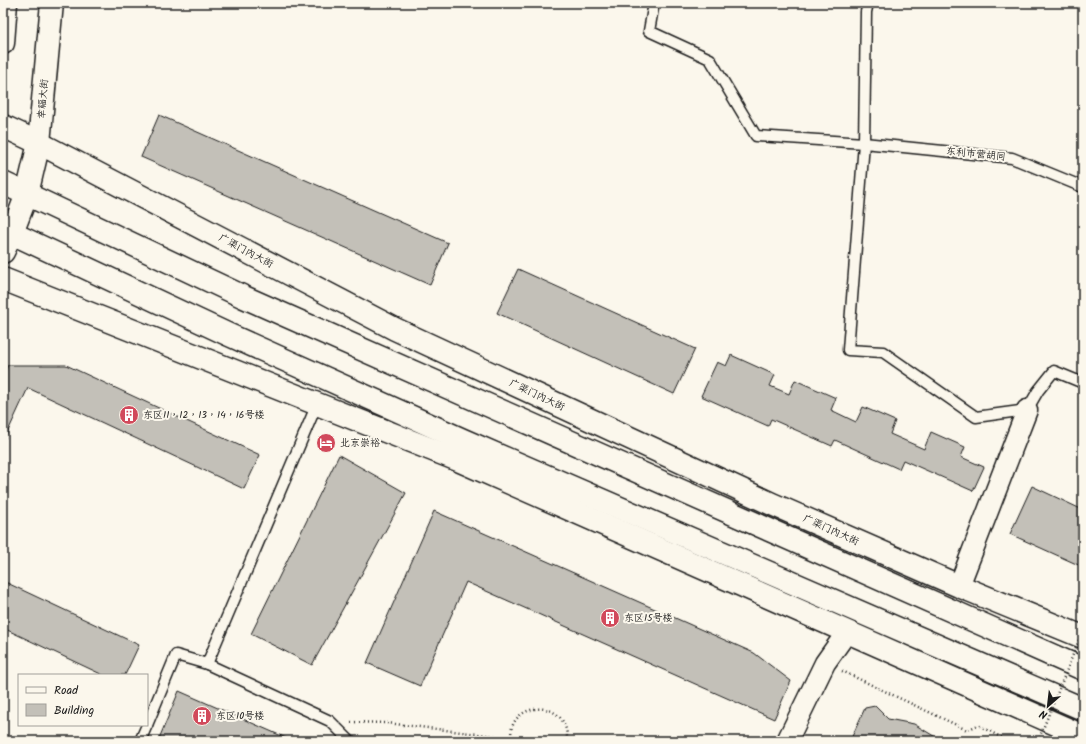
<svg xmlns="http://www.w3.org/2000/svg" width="1086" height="744" viewBox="0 0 1086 744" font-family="Kalam,'LXGW WenKai TC',sans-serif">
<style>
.building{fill:#c3c0b8;stroke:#1c1c1c}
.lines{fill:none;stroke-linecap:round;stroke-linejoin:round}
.service-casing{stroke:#1c1c1c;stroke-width:13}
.minor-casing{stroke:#1c1c1c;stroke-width:23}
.tertiary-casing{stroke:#1c1c1c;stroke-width:25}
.secondary-casing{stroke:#1c1c1c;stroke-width:25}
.primary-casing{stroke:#1c1c1c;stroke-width:25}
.path{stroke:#1c1c1c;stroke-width:2.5;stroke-dasharray:1 3;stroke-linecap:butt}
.service{stroke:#fbf7ec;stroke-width:10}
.minor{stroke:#fbf7ec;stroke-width:20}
.tertiary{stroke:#fbf7ec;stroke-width:22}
.secondary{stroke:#fbf7ec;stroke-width:22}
.primary{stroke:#fbf7ec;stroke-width:22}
.path-bridge{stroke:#1c1c1c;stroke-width:2.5;stroke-dasharray:1 3;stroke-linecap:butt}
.labels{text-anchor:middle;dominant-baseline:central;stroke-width:4;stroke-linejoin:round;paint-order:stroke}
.street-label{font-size:10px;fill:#1c1c1c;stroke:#fbf7ec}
.poi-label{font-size:10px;fill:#1c1c1c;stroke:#fbf7ec;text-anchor:start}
</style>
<rect width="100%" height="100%" fill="#fbf7ec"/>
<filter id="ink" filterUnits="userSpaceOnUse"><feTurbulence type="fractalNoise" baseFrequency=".025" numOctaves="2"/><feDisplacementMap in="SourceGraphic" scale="8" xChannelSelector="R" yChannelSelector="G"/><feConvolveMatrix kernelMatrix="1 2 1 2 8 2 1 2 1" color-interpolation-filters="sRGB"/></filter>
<g filter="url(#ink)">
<g class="building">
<path d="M 159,115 L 448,243 L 430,285 L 141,157 Z"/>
<path d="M 518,269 L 695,349 L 674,394 L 497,313 Z"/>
<path d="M 731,355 L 775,375 L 770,386 L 789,394 L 795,380 L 836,398 L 831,410 L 856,422 L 863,407 L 895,421 L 890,434 L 924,449 L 931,432 L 965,447 L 961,457 L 984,467 L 973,491 L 903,460 L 899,469 L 835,440 L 832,446 L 771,419 L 768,426 L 701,396 L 717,362 L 726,366 Z"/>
<path d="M 8,365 L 66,365 L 260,455 L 244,489 L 28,388 L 3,442 L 3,376 Z"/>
<path d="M 339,455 L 406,493 L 312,665 L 251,634 Z"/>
<path d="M 1032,486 L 1083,510 L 1083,567 L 1010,534 Z"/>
<path d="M 434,511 L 754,653 L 791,681 L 774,719 L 466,582 L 420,686 L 367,663 Z"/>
<path d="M 3,581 L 139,645 L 125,675 L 103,675 L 3,628 Z"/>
<path d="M 179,691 L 293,741 L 158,741 Z"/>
<path d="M 875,706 L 888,719 L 914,724 L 942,741 L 850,741 L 865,708 Z"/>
</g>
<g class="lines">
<g class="service-casing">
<g id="service">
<path d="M 654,3 L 649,31 L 710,59 L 756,136 L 864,143 L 1012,158 L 1083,187"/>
<path d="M 868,3 L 866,12 L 864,143 L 848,350 L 883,352 L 976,417 L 1027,410 L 1038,391 L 1054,371 L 1083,383"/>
<path d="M 207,664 L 330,721 L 350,741"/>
<path d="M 147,725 L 176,655 L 207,664 L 317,404"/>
<path d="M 140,741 L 147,725"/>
</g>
</g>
<g class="minor-casing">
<g id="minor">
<path d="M 959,586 L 1027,410"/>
<path d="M 787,741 L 825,663 L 847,632"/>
</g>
</g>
<g class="tertiary-casing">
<g id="tertiary">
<path d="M 3,126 L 39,143 L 395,329 L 772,504 L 959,586 L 1083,637"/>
<path d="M 3,279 L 458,460 L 1083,736"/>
</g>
</g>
<g class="secondary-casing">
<g id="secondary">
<path d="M 3,43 L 6,3"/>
<path d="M 3,252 L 12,233 L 27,194 L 39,143 L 52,3"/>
</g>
</g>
<g class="primary-casing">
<g id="primary">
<path d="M 3,183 L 244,297 L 1083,669"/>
<path d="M 3,229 L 227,334 L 463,440 L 1083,709"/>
</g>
</g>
<g class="path">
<path d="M 842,671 L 967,730 L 978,725 L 1008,741"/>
<path d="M 351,722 L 387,723 L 511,738"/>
<path d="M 512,741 C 503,703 569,693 567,741"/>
</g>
<use href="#service" class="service"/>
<use href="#minor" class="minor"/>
<use href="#tertiary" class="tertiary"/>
<use href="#secondary" class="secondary"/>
<use href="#primary" class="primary"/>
<path class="path-bridge" d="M 1038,741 L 1083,630"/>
</g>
</g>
<defs>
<g id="building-disc" transform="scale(1)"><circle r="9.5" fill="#d1495b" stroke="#fbf7ec"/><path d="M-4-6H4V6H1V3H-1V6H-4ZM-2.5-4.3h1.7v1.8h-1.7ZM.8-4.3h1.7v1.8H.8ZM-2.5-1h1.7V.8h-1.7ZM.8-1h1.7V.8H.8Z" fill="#fff"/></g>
<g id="hotel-disc" transform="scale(1)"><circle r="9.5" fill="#d1495b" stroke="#fbf7ec"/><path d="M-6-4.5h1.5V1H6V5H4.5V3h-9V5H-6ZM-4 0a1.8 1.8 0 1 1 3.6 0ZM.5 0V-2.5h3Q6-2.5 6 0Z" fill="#fff"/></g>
</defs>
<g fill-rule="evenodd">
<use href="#building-disc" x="129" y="415"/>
<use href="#hotel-disc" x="326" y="443"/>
<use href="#building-disc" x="610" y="618"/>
<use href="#building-disc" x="202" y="716"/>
</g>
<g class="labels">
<g class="street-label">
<text transform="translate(43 99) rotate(-85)">幸福大街</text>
<text transform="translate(976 154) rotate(6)">东利市营胡同</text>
<text transform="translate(246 251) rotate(28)">广渠门内大街</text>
<text transform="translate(537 395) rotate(25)">广渠门内大街</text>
<text transform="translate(831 530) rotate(24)">广渠门内大街</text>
</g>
<g class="poi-label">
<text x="143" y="415">东区11，12，13，14，16号楼</text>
<text x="340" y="443">北京崇裕</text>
<text x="624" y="618">东区15号楼</text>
<text x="216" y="716">东区10号楼</text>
</g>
</g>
<rect width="1086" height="744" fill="none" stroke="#fbf7ec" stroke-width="16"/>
<rect x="8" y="8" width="1070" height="728" fill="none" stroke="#1c1c1c" stroke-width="1.5" filter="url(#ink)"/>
<rect x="18" y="674" width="130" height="52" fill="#fbf7ec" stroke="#a29f99"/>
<rect x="26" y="687" width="20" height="6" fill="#fbf7ec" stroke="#a29f99"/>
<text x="54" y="694" font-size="12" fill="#1c1c1c">Road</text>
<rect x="26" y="704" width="20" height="12" fill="#c3c0b8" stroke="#a29f99"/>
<text x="54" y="714" font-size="12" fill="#1c1c1c">Building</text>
<g transform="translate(1048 706) rotate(208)" stroke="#fbf7ec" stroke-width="3" paint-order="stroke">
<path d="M0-3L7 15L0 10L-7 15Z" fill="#1c1c1c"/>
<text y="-6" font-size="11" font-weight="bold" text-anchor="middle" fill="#1c1c1c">N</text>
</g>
</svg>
